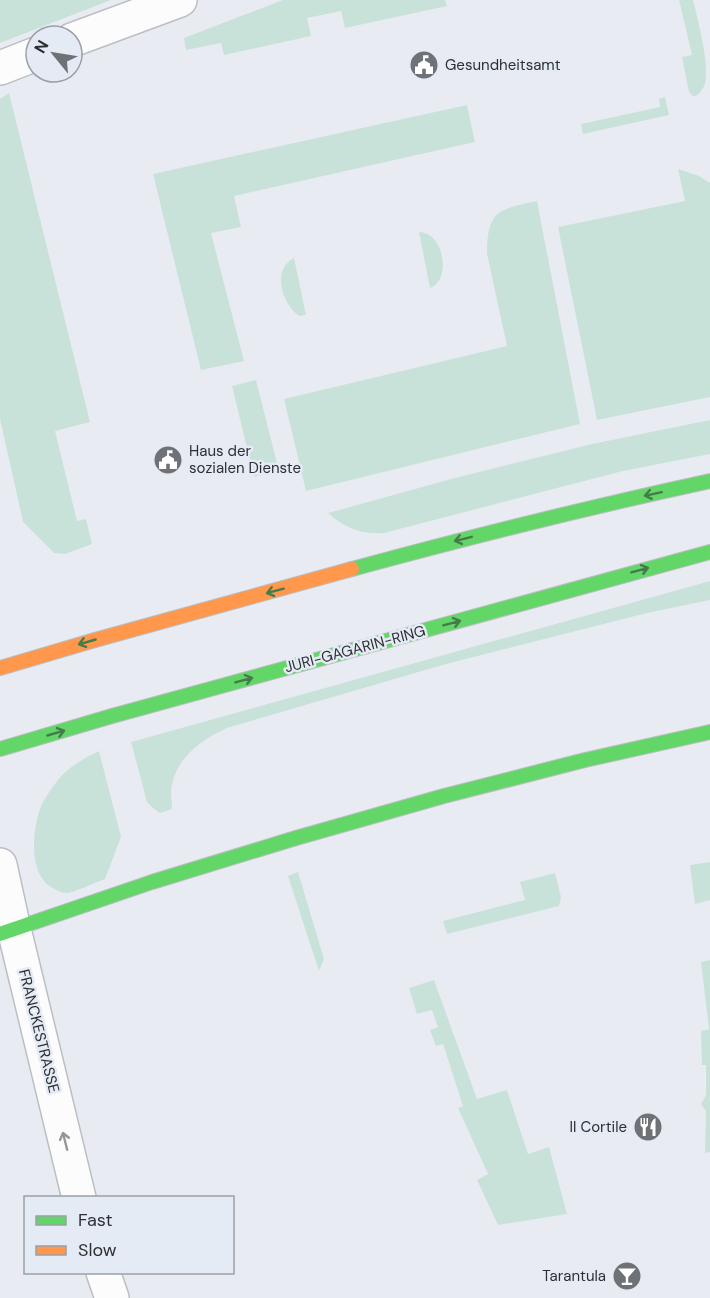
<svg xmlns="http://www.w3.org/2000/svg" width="710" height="1298" viewBox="0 0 710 1298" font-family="'DM Sans',sans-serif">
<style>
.green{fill:#c9e2d9}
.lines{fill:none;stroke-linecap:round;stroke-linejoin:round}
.street-casing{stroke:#bbbec2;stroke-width:36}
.fast-casing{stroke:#bbbec2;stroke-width:16}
.slow-casing{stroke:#bbbec2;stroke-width:16}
.street{stroke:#fcfcfd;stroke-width:33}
.fast{stroke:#63d668;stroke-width:14}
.slow{stroke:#ff974d;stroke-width:14}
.oneway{stroke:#457a4b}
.oneway2{stroke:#949698}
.labels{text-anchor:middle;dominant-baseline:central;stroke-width:5;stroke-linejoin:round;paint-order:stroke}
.poi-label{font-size:15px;fill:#2d2f33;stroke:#e5ebf5;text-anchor:start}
.street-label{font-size:15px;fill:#2d2f33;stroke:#e5ebf5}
</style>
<rect width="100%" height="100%" fill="#e8ecf2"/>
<g class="green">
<path d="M 0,0 L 111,0 L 0,43 Z"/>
<path d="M 283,0 L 445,0 L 447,6 L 345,28 L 341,11 L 307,18 L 311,36 L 224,55 L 221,43 L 186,50 L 184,38 Z"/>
<path d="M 679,0 L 693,0 C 698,20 710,66 705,84 C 703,89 700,93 696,96 L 693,96 L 689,92 L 682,57 L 692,55 Z"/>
<path d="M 9,93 L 90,422 L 55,431 L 77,521 L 86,519 L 92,544 L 65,554 L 54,553 L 23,522 L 0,419 L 0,99 Z"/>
<path d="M 665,97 L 669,115 L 583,134 L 581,124 L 660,107 L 659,99 Z"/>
<path d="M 467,105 L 475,142 L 234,196 L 241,227 L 211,233 L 244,361 L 201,370 L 153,174 Z"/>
<path d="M 678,169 L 699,176 L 710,183 L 710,397 L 597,420 L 558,227 L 685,201 Z"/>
<path d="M 537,201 L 580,424 L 306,491 L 284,399 L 507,346 L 487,254 C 487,210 499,209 537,201 Z"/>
<path d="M 419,232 C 444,232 452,280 430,288 Z"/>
<path d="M 294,258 L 306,315 L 299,316 C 282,304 271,269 294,258 Z"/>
<path d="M 256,380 L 279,471 L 254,477 L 232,386 Z"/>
<path d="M 710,420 L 710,454 L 623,471 L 384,533 C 363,535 344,528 328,513 L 455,478 L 592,444 Z"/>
<path d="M 710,581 L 710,600 L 647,613 L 446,664 L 227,728 C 200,741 176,757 171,790 C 171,796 172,803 172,809 L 160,813 L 154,809 L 147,802 L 131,742 Z"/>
<path d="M 99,751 L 121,837 L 105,879 C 96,882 74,893 66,893 C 62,893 56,890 53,888 C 29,876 32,834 39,812 C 42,802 49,792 55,784 C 65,769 82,759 99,751 Z"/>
<path d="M 710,862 L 710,900 L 695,904 L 690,865 Z"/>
<path d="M 298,872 L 324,959 L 319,971 L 288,876 Z"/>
<path d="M 555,873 L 561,897 L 559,906 L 447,934 L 443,921 L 525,900 L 520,882 Z"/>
<path d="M 710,960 L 710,1152 L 705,1153 L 706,1111 L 701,1104 L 706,1095 L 706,1065 L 702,1065 L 701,1031 L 709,1029 L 701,962 Z"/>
<path d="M 434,980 L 477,1099 L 507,1090 L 528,1154 L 549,1147 L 567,1214 L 498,1225 L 477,1180 L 488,1174 L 458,1108 L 463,1106 L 443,1044 L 436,1046 L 430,1030 L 438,1027 L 432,1010 L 417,1014 L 409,988 Z"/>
</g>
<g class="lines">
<g class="street-casing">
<g id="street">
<path d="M 72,40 L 180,0"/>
<path d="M 0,68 L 36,54"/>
<path d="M 0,865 L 14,929 L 79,1198"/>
<path d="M 103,1272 L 112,1298"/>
</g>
</g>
<g class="fast-casing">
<g id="fast">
<path d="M 352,569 C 470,537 590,507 710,481"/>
<path d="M 0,749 L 112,716 L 710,552"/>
<path d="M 0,934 L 152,882 L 296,838 L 444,796 L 585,760 L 710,732"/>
</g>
</g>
<g class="slow-casing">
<path id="slow" d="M 0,668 L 95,640 L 352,569"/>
</g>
<use href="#street" class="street"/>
<use href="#fast" class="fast"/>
<use href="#slow" class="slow"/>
</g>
<defs><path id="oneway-shaft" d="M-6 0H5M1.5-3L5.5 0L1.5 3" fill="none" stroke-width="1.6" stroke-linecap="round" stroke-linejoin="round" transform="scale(1.5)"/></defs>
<g class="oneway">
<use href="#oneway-shaft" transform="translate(653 494) rotate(168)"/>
<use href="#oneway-shaft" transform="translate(463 539) rotate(166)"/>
<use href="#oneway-shaft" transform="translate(640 570) rotate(-15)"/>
<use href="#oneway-shaft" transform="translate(275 591) rotate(165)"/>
<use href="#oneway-shaft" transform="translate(452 623) rotate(-15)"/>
<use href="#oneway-shaft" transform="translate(87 642) rotate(164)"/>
<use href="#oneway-shaft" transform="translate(244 680) rotate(-15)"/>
<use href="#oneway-shaft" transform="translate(56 733) rotate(-16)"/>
</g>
<use class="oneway2" href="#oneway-shaft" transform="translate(65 1141) rotate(-104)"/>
<defs>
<g id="civic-disc" transform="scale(1.5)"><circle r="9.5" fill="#6e7176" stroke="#e5ebf5"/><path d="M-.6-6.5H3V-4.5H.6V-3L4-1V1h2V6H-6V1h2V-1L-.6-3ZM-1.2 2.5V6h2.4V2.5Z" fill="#fff"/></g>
<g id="restaurant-disc" transform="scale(1.5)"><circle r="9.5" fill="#6e7176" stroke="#e5ebf5"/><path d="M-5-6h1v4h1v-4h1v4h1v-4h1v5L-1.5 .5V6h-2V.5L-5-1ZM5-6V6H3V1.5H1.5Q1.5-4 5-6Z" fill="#fff"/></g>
<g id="bar-disc" transform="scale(1.5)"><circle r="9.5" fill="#6e7176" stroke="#e5ebf5"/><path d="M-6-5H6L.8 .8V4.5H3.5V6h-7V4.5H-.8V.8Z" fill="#fff"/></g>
</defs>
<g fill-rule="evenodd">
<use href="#civic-disc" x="424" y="65"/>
<use href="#civic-disc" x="168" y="460"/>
<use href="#restaurant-disc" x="648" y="1127"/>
<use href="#bar-disc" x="627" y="1276"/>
</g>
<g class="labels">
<g class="poi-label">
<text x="445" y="65">Gesundheitsamt</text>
<text x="189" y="451">Haus der<tspan x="189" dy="17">sozialen Dienste</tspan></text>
<text x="627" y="1127" text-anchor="end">Il Cortile</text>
<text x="606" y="1276" text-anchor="end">Tarantula</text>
</g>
<g class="street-label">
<text transform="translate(355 649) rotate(-15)">JURI-GAGARIN-RING</text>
<text transform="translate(39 1031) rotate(76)">FRANCKESTRASSE</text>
</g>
</g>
<rect x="24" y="1196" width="210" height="78" fill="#e5ebf5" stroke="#9ba0a7" stroke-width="1.5"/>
<rect x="36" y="1216" width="30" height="9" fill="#63d668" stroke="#9ba0a7" stroke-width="1.5"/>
<text x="78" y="1226" font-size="18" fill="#2d2f33">Fast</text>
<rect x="36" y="1246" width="30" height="9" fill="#ff974d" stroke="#9ba0a7" stroke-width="1.5"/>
<text x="78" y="1256" font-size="18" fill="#2d2f33">Slow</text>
<g transform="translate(54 54) rotate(300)"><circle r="28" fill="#e5ebf5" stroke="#9ba0a7" stroke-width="1.5"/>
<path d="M0-4.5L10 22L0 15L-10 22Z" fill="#6e7176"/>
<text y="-9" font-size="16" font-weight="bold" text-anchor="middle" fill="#2d2f33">N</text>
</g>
</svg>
